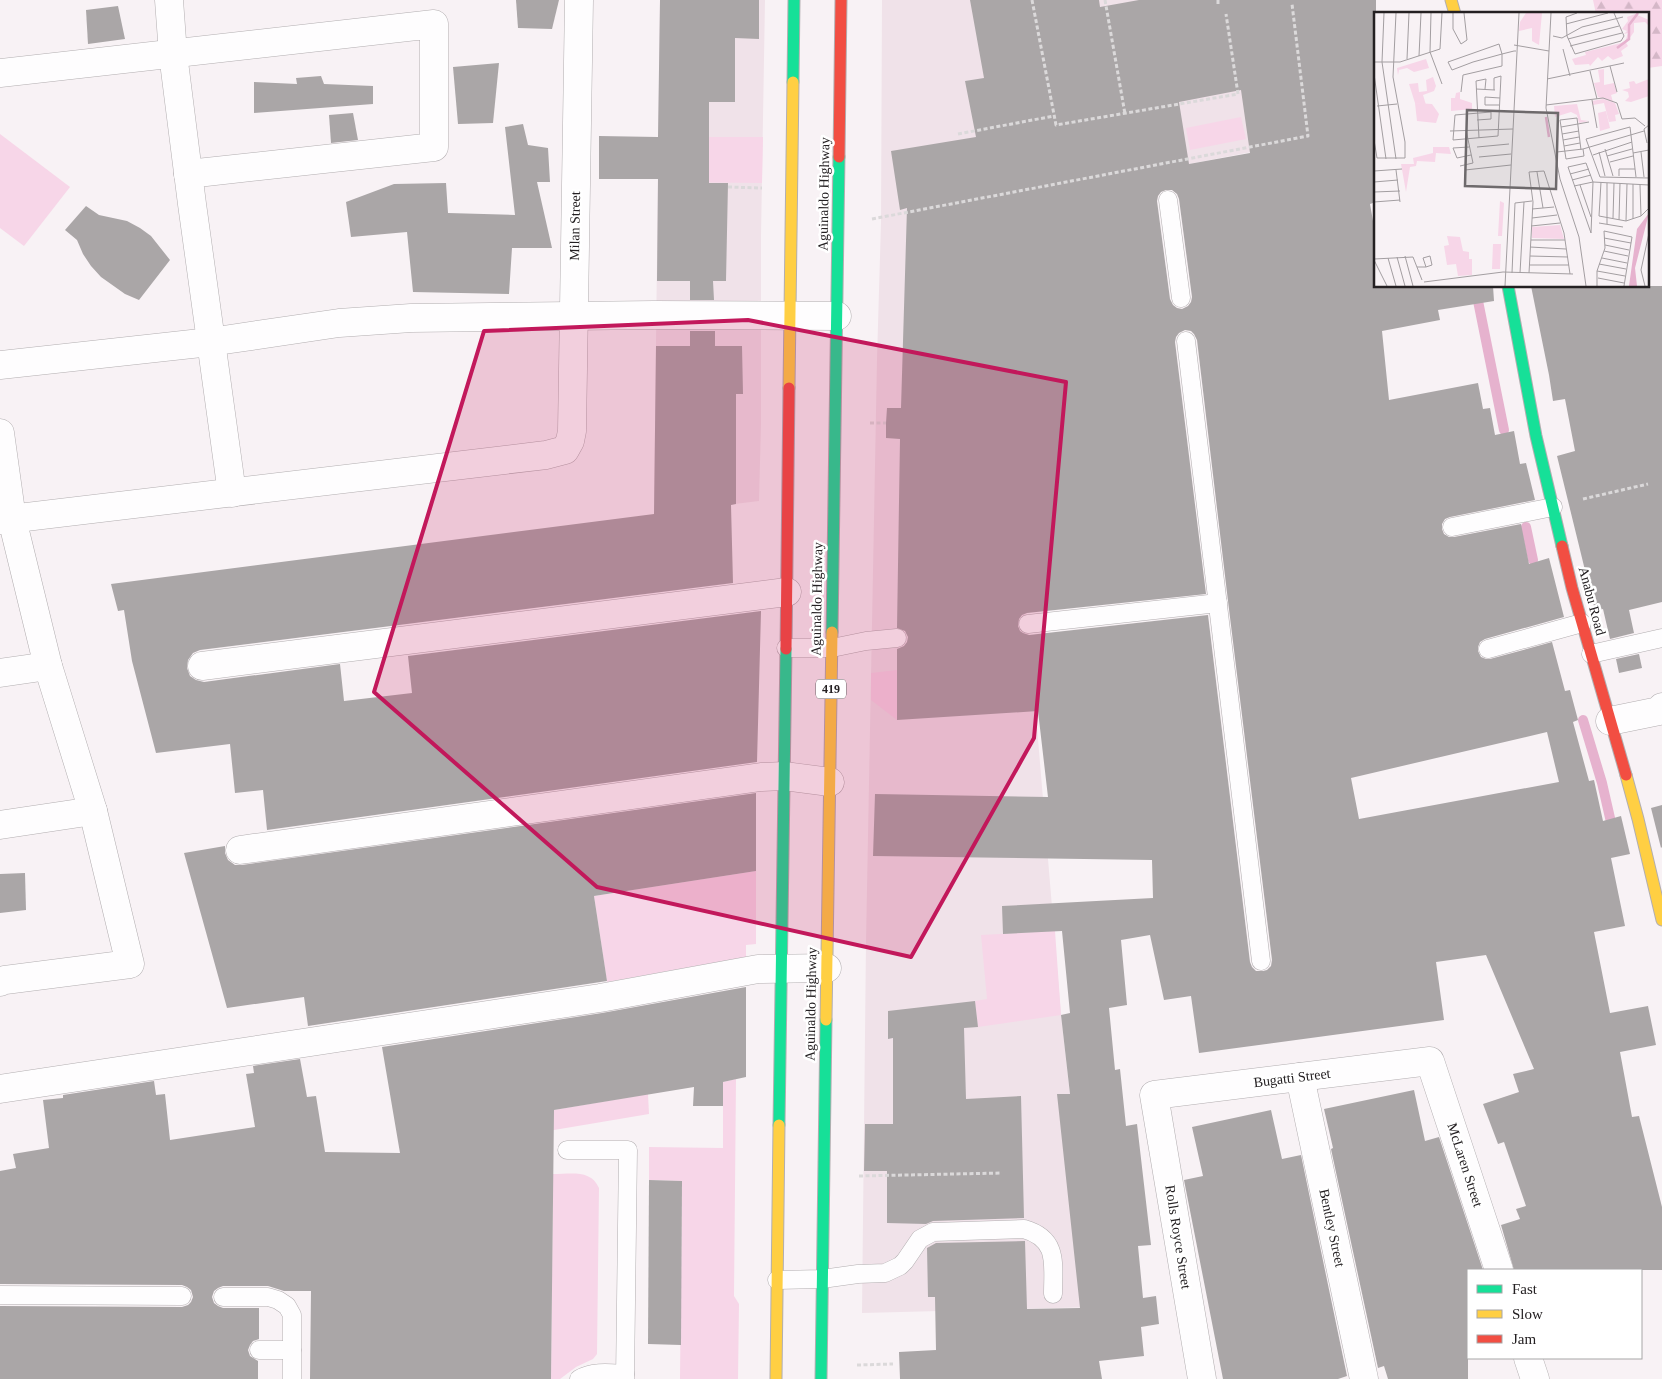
<svg xmlns="http://www.w3.org/2000/svg" width="1662" height="1379" viewBox="0 0 1662 1379" font-family="'Times New Roman',serif">
<style>
.built{fill:#f0e2e9}
.green{fill:#f7d6e8}
.forest{fill:url(#forest-firs)}
.lines{fill:none;stroke-linecap:round;stroke-linejoin:round}
.stream{stroke:#e6b2ce;stroke-width:10}
.building{fill:#aaa6a7;fill-rule:evenodd}
.lane-casing{stroke:#b2aeb0;stroke-width:19}
.street-casing{stroke:#b2aeb0;stroke-width:29}
.fast-casing{stroke:#b2aeb0;stroke-width:13}
.slow-casing{stroke:#b2aeb0;stroke-width:13}
.jam-casing{stroke:#b2aeb0;stroke-width:13}
.path{stroke:#dbd9da;stroke-width:3;stroke-dasharray:4 2.5;stroke-linecap:butt}
.lane{stroke:#fefdfe;stroke-width:18}
.street{stroke:#fefdfe;stroke-width:28}
.fast{stroke:#16e098;stroke-width:11}
.slow{stroke:#ffcf43;stroke-width:11}
.jam{stroke:#f24e42;stroke-width:11}
.marked{fill:#c2185b;fill-opacity:0.2;stroke:#c2185b;stroke-width:4;stroke-linejoin:round}
.labels{text-anchor:middle;dominant-baseline:central;stroke-width:5;stroke-linejoin:round;paint-order:stroke}
.shield{fill:#fff;stroke:#666364;stroke-width:1}
.shield-label{font-size:12px;font-weight:bold;fill:#242022}
.street-label{font-size:14px;fill:#242022;stroke:#fff}
.inset-river{fill:none;stroke:#e6b2ce;stroke-width:2.5}
.inset-road{fill:none;stroke:#a39ea1;stroke-width:1}
.view{fill:#6e6a6c;fill-opacity:0.15;stroke:#6e6a6c;stroke-width:2.5}
.inset-edge{fill:none;stroke:#242022;stroke-width:2.5}
</style>
<defs>
<pattern id="forest-firs" width="22" height="20" patternUnits="userSpaceOnUse" patternTransform="scale(1.25)"><rect width="22" height="20" fill="#f7d6e8"/><path d="M5 1l3.5 6h-7zM16 11l3.5 6h-7z" fill="#d4b7c7"/></pattern>
</defs>
<rect width="100%" height="100%" fill="#f8f2f5"/>
<g class="built">
<path d="M 660,0 L 765,0 L 761,236 L 761,424 L 759,501 L 654,514 Z"/>
<path d="M 882,0 L 1296,0 L 1314,140 L 972,206 L 1010,465 L 1031,655 L 1061,1015 L 1094,1307 L 862,1313 L 866,942 L 877,359 L 881,223 Z"/>
</g>
<g class="green">
<path d="M 1241,117 L 1246,139 L 1190,150 L 1186,128 Z"/>
<path d="M 0,134 L 70,187 L 24,246 L 0,228 Z"/>
<path d="M 658,137 L 763,137 L 762,183 L 658,182 Z"/>
<path d="M 897,670 L 897,720 L 871,700 L 871,673 Z"/>
<path d="M 756,871 L 756,944 L 746,945 L 746,957 L 607,982 L 594,896 Z"/>
<path d="M 1055,931 L 1061,1015 L 978,1027 L 975,1001 L 987,999 L 981,935 Z"/>
<path d="M 736,1079 L 734,1296 L 739,1304 L 738,1379 L 680,1379 L 682,1181 L 649,1180 L 649,1147 L 723,1148 L 723,1082 Z"/>
<path d="M 648,1094 L 649,1114 L 554,1130 L 524,1129 L 524,1115 Z"/>
<path d="M 553,1174 C 571,1174 591,1169 599,1188 L 597,1354 L 593,1359 L 576,1367 L 560,1379 L 551,1379 Z"/>
</g>
<path class="forest" d="M 1593,0 L 1662,0 L 1662,66 L 1648,68 L 1648,14 L 1596,14 Z"/>
<g class="lines">
<g class="stream">
<path d="M 1476,291 L 1504,430"/>
<path d="M 1526,527 L 1533,560"/>
<path d="M 1583,720 L 1602,783 L 1613,831"/>
</g>
</g>
<g class="building">
<path d="M 516,0 L 559,0 L 552,29 L 518,28 Z"/>
<path d="M 660,0 L 759,0 L 759,39 L 735,38 L 735,102 L 709,102 L 709,183 L 728,183 L 726,281 L 713,281 L 714,300 L 690,300 L 690,281 L 657,281 L 658,179 L 599,179 L 599,136 L 658,137 Z"/>
<path d="M 970,0 L 1099,0 L 1100,7 L 1139,0 L 1376,0 L 1376,202 L 1370,204 L 1376,238 L 1376,286 L 1493,286 L 1494,301 L 1438,310 L 1440,320 L 1382,331 L 1389,400 L 1478,383 L 1483,409 L 1490,408 L 1495,435 L 1514,431 L 1520,464 L 1526,463 L 1535,500 L 1450,517 L 1445,519 L 1442,524 L 1442,529 L 1444,534 L 1449,537 L 1454,537 L 1521,524 L 1529,564 L 1549,558 L 1564,617 L 1485,639 L 1480,642 L 1478,647 L 1478,651 L 1481,657 L 1486,659 L 1490,659 L 1552,642 L 1565,691 L 1570,690 L 1578,720 L 1573,722 L 1589,781 L 1594,780 L 1603,821 L 1621,816 L 1630,854 L 1611,858 L 1625,926 L 1594,932 L 1610,1013 L 1648,1006 L 1656,1045 L 1620,1052 L 1632,1117 L 1639,1116 L 1662,1207 L 1662,1270 L 1514,1270 L 1501,1225 L 1520,1219 L 1516,1209 L 1526,1206 L 1504,1142 L 1498,1144 L 1483,1104 L 1519,1092 L 1513,1074 L 1534,1069 L 1486,955 L 1436,962 L 1444,1020 L 1199,1053 L 1191,996 L 1164,1000 L 1150,935 L 1121,940 L 1127,1005 L 1109,1008 L 1115,1070 L 1120,1069 L 1126,1126 L 1137,1124 L 1151,1245 L 1138,1246 L 1143,1298 L 1156,1296 L 1159,1324 L 1141,1327 L 1144,1356 L 1099,1361 L 1102,1379 L 900,1379 L 899,1352 L 936,1350 L 935,1297 L 928,1297 L 927,1248 L 936,1243 L 1025,1241 L 1027,1309 L 1080,1308 L 1057,1094 L 1070,1094 L 1061,1015 L 1070,1013 L 1062,931 L 1003,934 L 1002,906 L 1153,898 L 1152,860 L 873,856 L 875,794 L 1048,797 L 1038,711 L 897,720 L 897,649 L 904,646 L 907,642 L 908,637 L 905,631 L 897,628 L 900,439 L 886,438 L 886,423 L 887,408 L 901,408 L 907,208 L 900,210 L 891,151 L 976,137 L 965,81 L 984,78 ZM 1241,90 L 1250,153 L 1189,164 L 1179,102 ZM 1166,190 L 1172,190 L 1177,194 L 1179,199 L 1192,297 L 1191,302 L 1188,306 L 1182,309 L 1177,308 L 1173,305 L 1170,299 L 1157,201 L 1158,196 L 1161,192 ZM 1185,330 L 1191,331 L 1194,334 L 1197,340 L 1228,601 L 1272,960 L 1271,966 L 1267,970 L 1263,971 L 1256,971 L 1252,967 L 1250,962 L 1208,615 L 1029,635 L 1023,633 L 1020,631 L 1018,626 L 1019,619 L 1022,615 L 1027,613 L 1206,594 L 1175,342 L 1176,337 L 1179,333 ZM 1547,732 L 1559,782 L 1359,819 L 1351,778 Z"/>
<path d="M 118,6 L 125,39 L 88,44 L 86,10 Z"/>
<path d="M 499,63 L 493,123 L 458,124 L 453,67 Z"/>
<path d="M 321,76 L 324,84 L 373,86 L 373,104 L 254,113 L 254,82 L 297,84 L 296,78 Z"/>
<path d="M 353,113 L 358,140 L 331,143 L 329,115 Z"/>
<path d="M 523,124 L 528,145 L 548,148 L 550,182 L 537,182 L 552,248 L 512,248 L 509,294 L 413,292 L 407,232 L 351,237 L 346,202 L 394,184 L 446,183 L 448,213 L 515,215 L 505,127 Z"/>
<path d="M 86,206 L 99,215 L 127,221 L 140,228 L 151,236 L 170,260 L 139,300 L 125,294 L 101,277 L 91,266 L 83,254 L 77,240 L 65,230 Z"/>
<path d="M 1531,286 L 1662,286 L 1662,602 L 1629,610 L 1634,633 L 1610,639 L 1603,609 L 1595,611 L 1557,456 L 1575,451 L 1565,399 L 1553,401 L 1549,375 Z"/>
<path d="M 690,331 L 715,331 L 715,346 L 742,346 L 743,394 L 736,394 L 736,504 L 731,505 L 733,583 L 200,650 L 193,653 L 188,660 L 187,668 L 190,676 L 196,680 L 204,682 L 340,664 L 344,701 L 412,693 L 408,656 L 761,611 L 757,762 L 267,830 L 263,790 L 235,793 L 230,744 L 156,753 L 132,661 L 124,610 L 118,611 L 111,584 L 654,514 L 656,346 L 690,346 Z"/>
<path d="M 1639,654 L 1642,668 L 1619,673 L 1616,659 Z"/>
<path d="M 756,793 L 756,871 L 594,896 L 607,981 L 308,1026 L 304,997 L 227,1008 L 184,853 L 225,846 L 225,853 L 228,860 L 235,865 L 242,865 Z"/>
<path d="M 1662,805 L 1662,847 L 1661,848 L 1651,808 Z"/>
<path d="M 25,873 L 26,910 L 0,913 L 0,874 Z"/>
<path d="M 746,987 L 746,1077 L 723,1082 L 723,1106 L 693,1106 L 694,1087 L 554,1110 L 551,1379 L 310,1379 L 311,1291 L 284,1291 L 268,1286 L 223,1286 L 218,1288 L 214,1291 L 212,1297 L 214,1303 L 218,1306 L 223,1308 L 259,1308 L 259,1339 L 253,1341 L 250,1345 L 248,1350 L 250,1356 L 258,1361 L 258,1379 L 0,1379 L 0,1306 L 182,1307 L 188,1305 L 191,1302 L 193,1297 L 191,1290 L 187,1287 L 182,1285 L 0,1284 L 0,1171 L 16,1168 L 13,1154 L 49,1148 L 43,1100 L 63,1098 L 63,1095 L 154,1081 L 156,1095 L 165,1094 L 170,1140 L 255,1127 L 246,1074 L 254,1073 L 253,1066 L 300,1059 L 307,1097 L 316,1096 L 325,1152 L 400,1153 L 382,1047 L 602,1013 Z"/>
<path d="M 975,1001 L 978,1027 L 964,1028 L 966,1099 L 1021,1096 L 1024,1218 L 933,1221 L 926,1224 L 887,1223 L 887,1171 L 864,1171 L 865,1124 L 893,1124 L 893,1038 L 888,1039 L 888,1011 Z"/>
<path d="M 1414,1090 L 1425,1141 L 1439,1137 L 1483,1270 L 1468,1270 L 1468,1379 L 1388,1379 L 1384,1366 L 1378,1368 L 1331,1149 L 1333,1148 L 1324,1109 Z"/>
<path d="M 1271,1110 L 1282,1159 L 1301,1155 L 1347,1376 L 1338,1379 L 1223,1379 L 1184,1180 L 1203,1176 L 1192,1127 Z"/>
<path d="M 649,1180 L 682,1181 L 681,1345 L 648,1344 Z"/>
</g>
<g class="lines">
<g class="lane-casing">
<g id="lane">
<path d="M 1168,200 L 1181,298"/>
<path d="M 1186,341 L 1261,961"/>
<path d="M 1452,527 L 1553,507"/>
<path d="M 1028,624 L 1218,603"/>
<path d="M 786,648 L 832,648 L 866,641 L 897,638"/>
<path d="M 1488,649 L 1582,623"/>
<path d="M 1591,654 L 1662,638"/>
<path d="M 567,1150 L 628,1150 L 625,1379"/>
<path d="M 777,1280 L 822,1279 L 858,1274 L 885,1273 L 900,1266 L 905,1261 L 920,1239 L 933,1232 L 1024,1229 C 1059,1239 1053,1264 1053,1294"/>
<path d="M 0,1295 L 182,1296"/>
<path d="M 223,1297 L 268,1297 L 278,1300 L 287,1306 L 292,1315 L 292,1379"/>
<path d="M 259,1350 L 292,1350"/>
<path d="M 579,1379 C 593,1371 609,1373 625,1374"/>
</g>
</g>
<g class="street-casing">
<g id="street">
<path d="M 169,0 L 173,54 L 192,204 L 232,493"/>
<path d="M 0,73 L 434,24 L 434,147 L 188,174"/>
<path d="M 0,365 L 210,342 L 339,323 L 411,318 L 654,315 L 837,316"/>
<path d="M 0,433 L 12,519 L 48,666 L 93,811 L 130,964 L 5,980 L 0,982"/>
<path d="M 0,520 L 546,455 L 565,450 L 570,441 L 572,431 L 579,0"/>
<path d="M 202,666 L 787,592"/>
<path d="M 0,673 L 48,666"/>
<path d="M 1610,721 L 1659,711 L 1662,707"/>
<path d="M 0,825 L 93,811"/>
<path d="M 240,850 L 761,777 L 784,776 L 830,782"/>
<path d="M 1300,1077 L 1364,1379"/>
<path d="M 0,1089 L 600,998 L 758,969 L 827,968"/>
<path d="M 1528,1358 L 1535,1379"/>
<path d="M 1202,1379 L 1154,1095 L 1430,1061 L 1499,1270"/>
</g>
</g>
<g class="fast-casing">
<g id="fast">
<path d="M 793,82 L 794,0"/>
<path d="M 1508,286 L 1536,436 L 1562,546"/>
<path d="M 832,632 L 839,157"/>
<path d="M 779,1125 L 786,649"/>
<path d="M 821,1379 L 826,1020"/>
</g>
</g>
<g class="slow-casing">
<g id="slow">
<path d="M 1451,0 L 1455,14"/>
<path d="M 789,388 L 793,82"/>
<path d="M 1626,775 L 1638,819 L 1662,920"/>
<path d="M 826,1020 L 832,632"/>
<path d="M 776,1379 L 779,1125"/>
</g>
</g>
<g class="jam-casing">
<g id="jam">
<path d="M 839,157 L 841,0"/>
<path d="M 1562,546 L 1572,588 L 1626,775"/>
<path d="M 786,649 L 789,388"/>
</g>
</g>
<g class="path">
<path d="M 1032,0 L 1056,125 L 1238,94 L 1226,14"/>
<path d="M 1105,0 L 1125,114"/>
<path d="M 1218,0 L 1218,4"/>
<path d="M 958,134 L 1054,116"/>
<path d="M 728,187 L 762,188"/>
<path d="M 872,219 L 1308,136 L 1292,4"/>
<path d="M 870,423 L 886,423"/>
<path d="M 1583,499 L 1648,484"/>
<path d="M 859,1176 L 1002,1173"/>
<path d="M 857,1365 L 893,1364"/>
</g>
<use href="#lane" class="lane"/>
<use href="#street" class="street"/>
<use href="#fast" class="fast"/>
<use href="#slow" class="slow"/>
<use href="#jam" class="jam"/>
</g>
<path class="marked" d="M 748,320 L 1066,382 L 1034,738 L 911,957 L 597,887 L 374,692 L 484,331 Z"/>
<g class="labels">
<rect class="shield" x="816" y="679.5" width="30" height="19" rx="4"/>
<g class="shield-label">
<text x="831" y="689">419</text>
</g>
<g class="street-label">
<text transform="translate(824 194) rotate(-89)">Aguinaldo Highway</text>
<text transform="translate(575 226) rotate(-89)">Milan Street</text>
<text transform="translate(817 599) rotate(-89)">Aguinaldo Highway</text>
<text transform="translate(1592 601) rotate(75)">Anabu Road</text>
<text transform="translate(811 1004) rotate(-89)">Aguinaldo Highway</text>
<text transform="translate(1292 1078) rotate(-7)">Bugatti Street</text>
<text transform="translate(1465 1165) rotate(72)">McLaren Street</text>
<text transform="translate(1332 1228) rotate(78)">Bentley Street</text>
<text transform="translate(1178 1237) rotate(81)">Rolls Royce Street</text>
</g>
</g>
<g transform="translate(1374 12)">
<rect width="275" height="275" fill="#f8f2f5"/>
<path d="M 152,1 L 168,1 L 165,33 L 158,29 L 158,16 L 145,19 L 146,10 ZM 230,57 L 230,73 L 240,71 L 243,81 L 237,83 L 239,90 L 224,85 L 220,71 L 226,70 L 224,58 ZM 275,67 L 275,84 L 257,90 L 251,89 L 255,85 L 254,80 L 248,78 L 256,76 L 255,70 L 260,69 L 262,72 ZM 86,80 L 86,87 L 98,91 L 98,97 L 77,99 L 77,86 L 81,86 L 82,81 ZM 229,87 L 241,91 L 245,102 L 241,103 L 242,109 L 235,110 L 230,91 L 219,93 L 218,89 ZM 41,91 L 58,92 L 65,102 L 62,111 L 43,109 ZM 126,189 L 130,191 L 128,224 L 124,224 Z" fill="#f7d6e8"/>
<path d="M 261,2 L 275,8 L 275,14 L 271,10 L 260,11 L 260,20 L 252,31 L 254,34 L 247,39 L 249,44 L 239,48 L 234,44 L 228,49 L 224,45 L 216,54 L 215,52 L 201,53 L 198,47 L 212,43 L 211,40 L 251,30 L 254,21 L 250,22 L 253,19 L 248,17 L 254,9 L 253,5 ZM 52,47 L 55,56 L 40,60 L 33,56 L 25,58 L 24,63 L 23,56 ZM 59,65 L 62,74 L 60,79 L 49,83 L 52,93 L 41,91 L 35,72 L 44,71 L 45,80 L 53,79 L 52,68 ZM 203,92 L 207,108 L 215,109 L 205,111 L 203,103 L 197,100 L 181,105 L 180,94 ZM 232,99 L 236,116 L 226,119 L 224,101 ZM 59,135 L 75,135 L 77,142 L 62,141 L 61,150 L 43,149 L 42,154 L 36,155 L 32,180 L 27,152 L 40,152 L 39,146 L 59,141 ZM 73,224 L 86,225 L 89,239 L 95,240 L 95,247 L 98,247 L 98,263 L 84,264 L 82,252 L 73,253 L 70,234 L 75,233 ZM 119,232 L 127,232 L 126,257 L 118,257 Z" fill="#f7d6e8"/>
<path d="M 186,213 L 190,227 L 158,226 L 158,215 Z" fill="#f7d6e8"/>
<path d="M 275,201 L 261,256 L 263,274 L 255,274 L 263,217 Z" fill="#e6b2ce"/>
<path class="inset-river" d="M 243,36 L 255,27 L 255,13 L 264,1M 172,105 L 175,125"/>
<path class="inset-road" d="M 10,1 L 8,50 L 22,147M 57,1 L 56,40 L 68,72M 79,1 L 79,17 L 87,32 L 93,28 L 90,1M 177,1 L 172,96 L 186,167 L 205,225 L 212,274M 203,1 L 192,5 L 193,24 L 201,42 L 247,29 L 250,24 L 240,1M 192,12 L 234,1M 179,24 L 188,26 L 208,15 L 249,5M 194,27 L 245,14M 140,33 L 175,39M 196,34 L 248,21M 189,37 L 196,64M 45,44 L 47,1M 33,47 L 35,1M 0,50 L 26,50 L 66,37 L 68,1M 236,54 L 243,80M 216,59 L 223,87M 0,62 L 12,147M 173,67 L 250,51M 102,77 L 121,78M 87,80 L 89,63 L 128,54 L 128,42 L 125,32 L 74,50 L 78,58 L 99,50 L 128,42 L 140,39 L 142,39M 218,88 L 223,116M 125,93 L 111,93 L 111,85 L 126,86M 172,93 L 229,86 L 243,91 L 248,107 L 261,106 L 271,114M 3,94 L 23,92M 103,108 L 117,107 L 117,100 L 81,103 L 79,128 L 124,124 L 127,64 L 120,66 L 120,78M 187,115 L 215,110M 76,119 L 139,117M 188,122 L 205,119M 105,126 L 102,69 L 112,67 L 111,77M 0,128 L 3,146 L 31,146 L 31,130 L 19,65 L 22,1M 189,128 L 205,125M 273,131 L 270,117 L 275,113M 190,134 L 206,131M 95,135 L 79,136 L 83,146 L 97,143M 103,135 L 135,132M 231,137 L 239,164M 207,138 L 203,106 L 186,108 L 192,147 L 210,144 L 209,137M 183,140 L 209,137 L 270,119M 225,140 L 231,164M 267,140 L 270,165M 259,141 L 275,138M 219,143 L 258,130M 233,144 L 258,137M 105,145 L 137,142M 236,150 L 259,144M 212,151 L 219,170 L 217,221 L 194,155 ZM 86,154 L 99,151 L 92,118M 22,158 L 26,190M 91,158 L 137,153M 0,159 L 28,157M 163,160 L 169,196M 196,162 L 215,157M 245,164 L 245,157 L 261,157M 262,165 L 256,115 L 212,127 L 226,165 L 275,166M 198,168 L 217,163M 0,170 L 24,168M 227,170 L 225,204 L 252,209 L 267,204 L 275,196M 206,173 L 217,205M 266,173 L 267,204M 200,174 L 219,170 L 275,173M 0,180 L 26,179M 0,190 L 26,188M 141,191 L 158,189M 158,197 L 180,195M 158,206 L 183,203M 239,206 L 240,171M 259,207 L 259,172M 245,208 L 246,171M 252,209 L 253,172M 225,211 L 249,215M 233,212 L 233,171M 157,214 L 186,211M 230,226 L 257,231M 157,228 L 191,228M 231,233 L 255,238M 156,235 L 192,237M 230,239 L 254,244M 31,244 L 39,274M 156,244 L 194,245M 23,245 L 31,274M 14,246 L 22,274M 228,246 L 253,251M 0,247 L 39,245 L 48,268M 0,248 L 13,274M 225,252 L 252,257M 156,253 L 195,253M 43,255 L 52,255 L 58,253 L 56,244 L 49,246 L 52,255M 223,259 L 251,264M 138,261 L 141,191M 146,261 L 150,190M 155,261 L 159,190 L 155,160 L 170,159 L 190,221 L 196,262M 224,266 L 250,271M 50,270 L 129,260 L 199,262M 131,274 L 145,1M 223,274 L 223,259 L 231,236 L 230,219 L 258,225 L 250,274M 271,274 L 267,258 L 275,221"/>
<path class="view" d="M 93,98 L 184,101 L 182,177 L 91,174 Z"/>
<rect width="275" height="275" class="inset-edge"/>
</g>
<rect x="1467" y="1269" width="175" height="90" fill="#ffffff" stroke="#a7a6a7"/>
<rect x="1477" y="1285" width="25" height="8" fill="#16e098" stroke="#a7a6a7"/>
<text x="1512" y="1294" font-size="15" fill="#242022">Fast</text>
<rect x="1477" y="1310" width="25" height="8" fill="#ffcf43" stroke="#a7a6a7"/>
<text x="1512" y="1319" font-size="15" fill="#242022">Slow</text>
<rect x="1477" y="1335" width="25" height="8" fill="#f24e42" stroke="#a7a6a7"/>
<text x="1512" y="1344" font-size="15" fill="#242022">Jam</text>
</svg>
